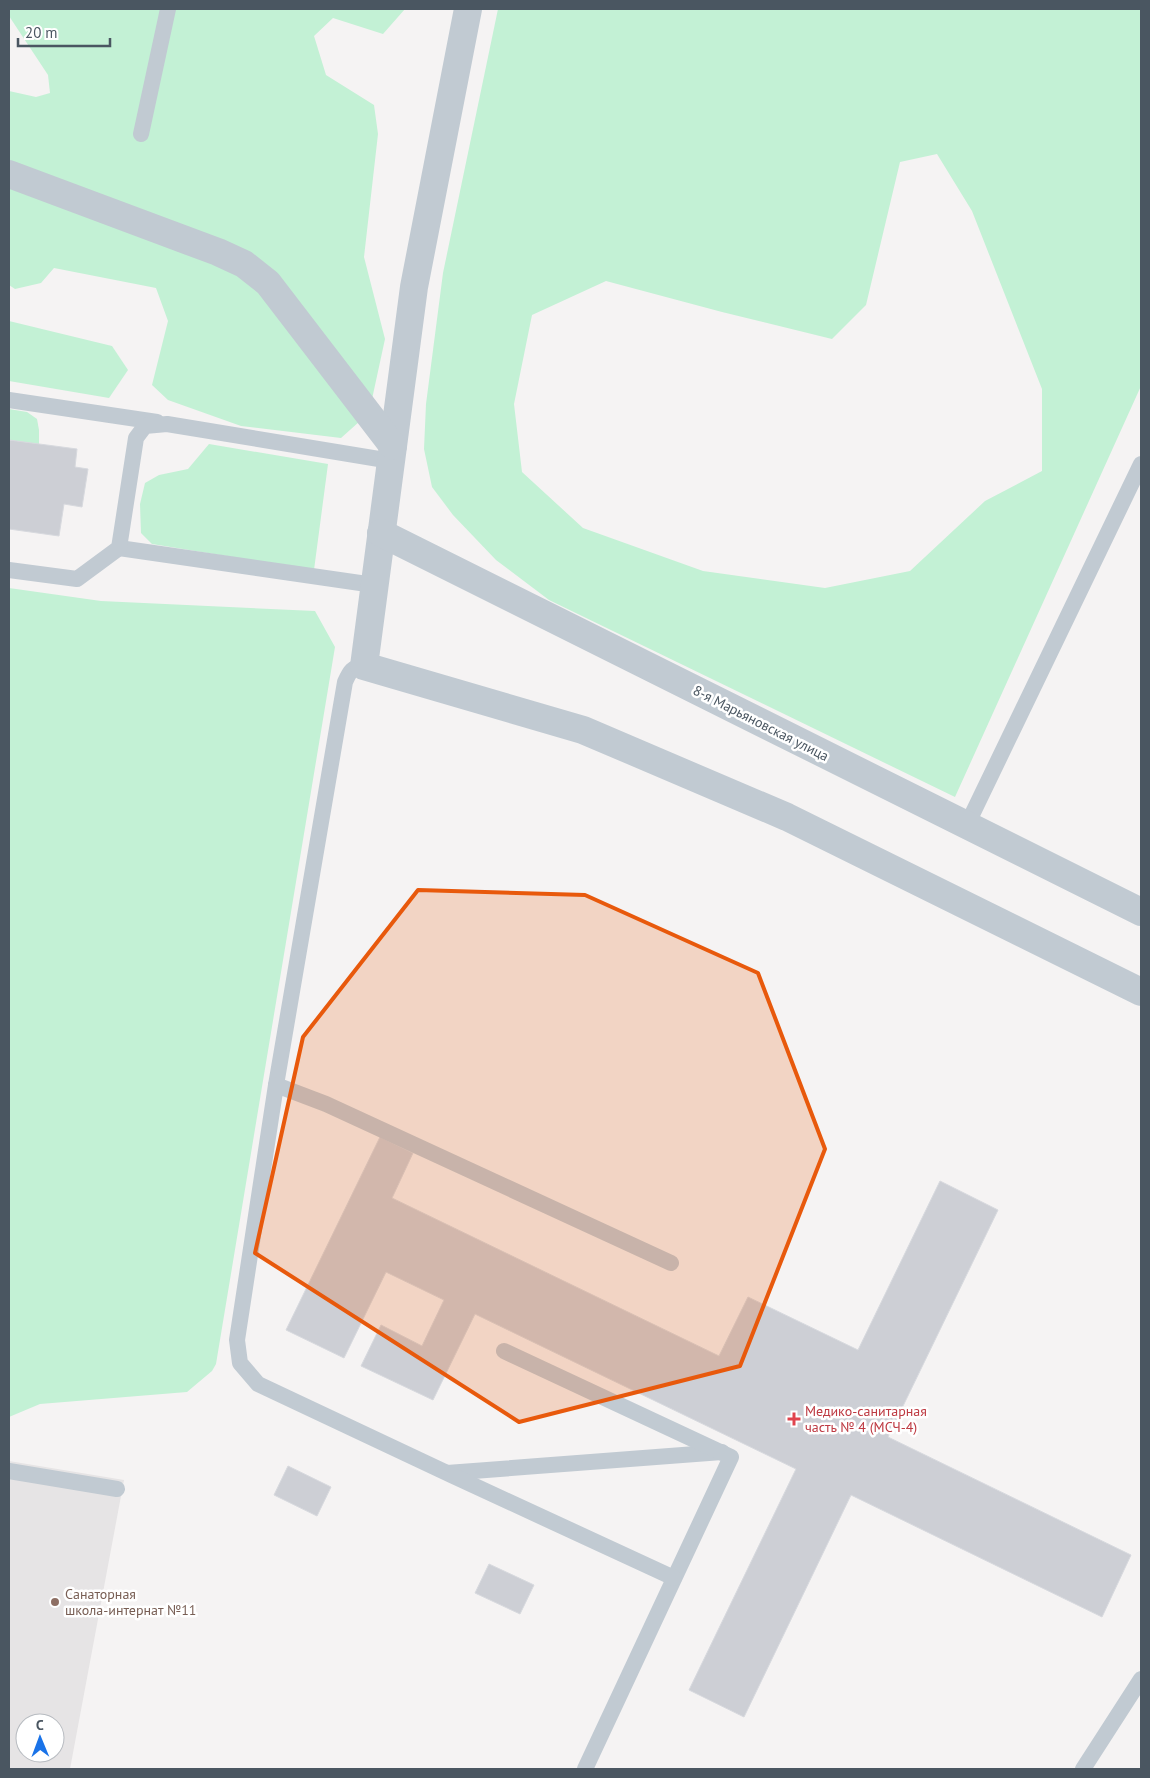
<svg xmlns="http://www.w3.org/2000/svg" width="1150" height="1778" viewBox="0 0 1150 1778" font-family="'PT Sans',sans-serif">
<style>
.education{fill:#e6e4e5;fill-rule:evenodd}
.green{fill:#c3f1d5;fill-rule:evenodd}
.building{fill:#cdcfd5;stroke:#d7d9de}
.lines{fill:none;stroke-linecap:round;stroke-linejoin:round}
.lane{stroke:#c1cad2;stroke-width:16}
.street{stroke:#c1cad2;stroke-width:28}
.marked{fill:#e8590c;fill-opacity:0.2;stroke:#e8590c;stroke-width:4;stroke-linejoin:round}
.health-dot{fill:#e0444e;stroke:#fff;stroke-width:2}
.education-dot{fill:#8d6e63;stroke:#fff;stroke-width:2}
.labels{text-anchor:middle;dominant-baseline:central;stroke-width:5;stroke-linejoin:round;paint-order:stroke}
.street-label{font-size:14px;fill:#4a5661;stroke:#fff}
.health-label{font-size:14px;fill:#be3a42;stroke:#fff;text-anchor:start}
.education-label{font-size:14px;fill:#785e54;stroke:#fff;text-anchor:start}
</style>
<rect width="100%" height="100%" fill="#f5f3f3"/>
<path class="education" d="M 9,1461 L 124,1480 L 70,1769 L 9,1769 ZM 25,1723 L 55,1723 L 55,1753 L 25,1753 Z"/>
<g class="green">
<path d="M 9,9 L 405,9 L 383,34 L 333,18 L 314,36 L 326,75 L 374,105 L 378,134 L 364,257 L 385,339 L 369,413 L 341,438 L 241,426 L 168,400 L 152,385 L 168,321 L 156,288 L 54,268 L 41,283 L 15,289 L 9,285 L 9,91 L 36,97 L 50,93 L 48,75 L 9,16 Z"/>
<path d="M 498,9 L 1141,9 L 1141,386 L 955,797 L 549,600 L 496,560 L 453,515 L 432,487 L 424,449 L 426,404 L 443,273 ZM 937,154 L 972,211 L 1042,389 L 1042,471 L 985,501 L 910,571 L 825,588 L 703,571 L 583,528 L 522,472 L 514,404 L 532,315 L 606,281 L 722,312 L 832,339 L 866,305 L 900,162 Z"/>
<path d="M 9,321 L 112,346 L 128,370 L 109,398 L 9,381 Z"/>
<path d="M 9,409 L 27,412 L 37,419 L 39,430 L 39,444 L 9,440 Z"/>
<path d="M 209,444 L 328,464 L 314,570 L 152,544 L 141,533 L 140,504 L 145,483 L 159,475 L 188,469 Z"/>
<path d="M 9,588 L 101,601 L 315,611 L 335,647 L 216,1364 L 212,1371 L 187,1392 L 40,1404 L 9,1417 Z"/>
</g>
<g class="building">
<path d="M 9,440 L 77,449 L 75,467 L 88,469 L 82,507 L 64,504 L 59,536 L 9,529 Z"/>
<path d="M 380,1137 L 413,1153 L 392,1198 L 719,1356 L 748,1297 L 858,1350 L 940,1181 L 998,1210 L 888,1437 L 1131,1555 L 1102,1617 L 851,1495 L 744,1717 L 689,1690 L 796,1469 L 475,1314 L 433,1400 L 361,1366 L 381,1325 L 422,1346 L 444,1300 L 386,1272 L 344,1358 L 286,1330 Z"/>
<path d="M 288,1466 L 331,1487 L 317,1516 L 274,1495 Z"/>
<path d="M 489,1564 L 534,1585 L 520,1614 L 475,1593 Z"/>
</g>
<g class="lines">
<g class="lane">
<path d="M 141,134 L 168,9"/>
<path d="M 9,400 L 157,422"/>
<path d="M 119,548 L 374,585"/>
<path d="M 9,570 L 77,579 L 119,548 L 136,438 L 145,426 L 167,424 L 391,461"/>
<path d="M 967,825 L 1141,464"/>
<path d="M 276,1085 L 345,682 C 350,671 352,667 364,666"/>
<path d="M 671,1263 L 326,1104 L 276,1085 L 237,1340 L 240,1363 L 258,1384 L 447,1473 L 722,1452"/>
<path d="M 504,1351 L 731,1457 L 585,1769"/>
<path d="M 9,1471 L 117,1489"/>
<path d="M 449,1474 L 674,1578"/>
<path d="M 1083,1769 L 1141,1679"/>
</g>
<g class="street">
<path d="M 468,9 L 414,287 L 364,666 L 583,730 L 787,817 L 1141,992"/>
<path d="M 9,174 L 218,252 L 244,264 L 268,283 L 393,446"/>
<path d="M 381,533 L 1141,912"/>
</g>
</g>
<path class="marked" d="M 418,890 L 585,895 L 758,973 L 825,1149 L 740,1366 L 519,1422 L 255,1253 L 303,1037 Z"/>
<path class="health-dot" d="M791.5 1411.5h5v5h5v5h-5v5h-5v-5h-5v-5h5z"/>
<circle class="education-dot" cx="55" cy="1602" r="5"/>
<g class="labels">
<g class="street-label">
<text transform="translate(761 723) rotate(27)">8-я Марьяновская улица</text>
</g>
<g class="health-label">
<text x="805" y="1411">Медико-санитарная<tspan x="805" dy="16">часть № 4 (МСЧ-4)</tspan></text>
</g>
<g class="education-label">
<text x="65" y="1594">Санаторная<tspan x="65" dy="16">школа-интернат №11</tspan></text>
</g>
</g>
<rect width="1150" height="1778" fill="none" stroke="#4a5661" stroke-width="20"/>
<g transform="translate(40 1738) rotate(359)"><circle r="24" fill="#ffffff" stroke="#b7bbc0"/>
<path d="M0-4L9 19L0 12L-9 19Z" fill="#1a73e8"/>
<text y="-8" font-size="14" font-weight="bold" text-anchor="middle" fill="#4a5661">С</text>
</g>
<path d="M18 38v8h92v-8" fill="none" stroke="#4a5661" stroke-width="2.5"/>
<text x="25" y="38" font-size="15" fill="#4a5661" stroke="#ffffff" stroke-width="4" paint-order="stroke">20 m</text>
</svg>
